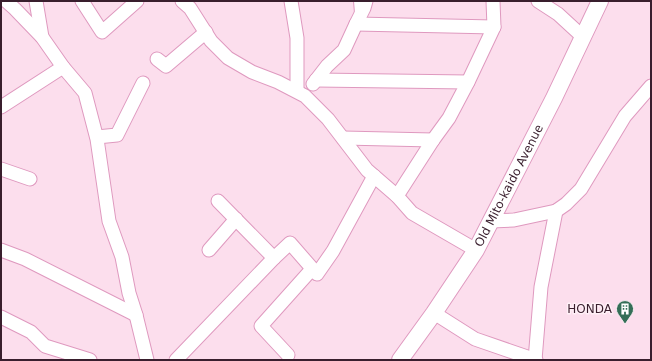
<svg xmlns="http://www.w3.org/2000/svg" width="652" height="361" viewBox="0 0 652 361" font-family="'DejaVu Sans',sans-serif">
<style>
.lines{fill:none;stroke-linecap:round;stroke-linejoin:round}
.service-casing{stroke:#df99bf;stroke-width:8}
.minor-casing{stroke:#df99bf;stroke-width:15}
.tertiary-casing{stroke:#df99bf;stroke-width:18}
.service{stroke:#fff;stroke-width:6}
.minor{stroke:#fff;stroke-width:13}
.tertiary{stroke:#fff;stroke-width:16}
.labels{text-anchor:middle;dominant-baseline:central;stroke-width:3;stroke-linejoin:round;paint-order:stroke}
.street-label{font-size:12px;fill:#391e2d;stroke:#fff0f7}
.poi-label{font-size:12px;fill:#391e2d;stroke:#fff0f7;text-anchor:end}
</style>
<rect width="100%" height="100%" fill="#fcdeed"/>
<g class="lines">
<g class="service-casing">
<path id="service" d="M 357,1 L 358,13"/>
</g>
<g class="minor-casing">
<g id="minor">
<path d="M 6,1 L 15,9 L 42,37 L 63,67 L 85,93 L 97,139 L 109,221 L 122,257 L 129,293 L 136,315 L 147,360"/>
<path d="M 36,1 L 42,37"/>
<path d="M 82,1 L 102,32 L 137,1"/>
<path d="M 182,1 L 190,8 L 211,41 L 228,58 L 252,72 L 278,82 L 305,96 L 328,119 L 367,170 L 397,196 L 412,213 L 476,250"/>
<path d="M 291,1 L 297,38 L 297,91"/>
<path d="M 538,1 L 558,14 L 583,37"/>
<path d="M 356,24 L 494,27"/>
<path d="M 157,59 L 166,66 L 206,32"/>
<path d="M 316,80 L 468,82"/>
<path d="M 313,84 L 327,66 L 344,50 L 356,24 L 364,8 L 366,1"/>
<path d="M 1,107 L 63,67"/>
<path d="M 97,137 L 117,135 L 143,83"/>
<path d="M 343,138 L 433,140"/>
<path d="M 1,169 L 30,179"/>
<path d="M 397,196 L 433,140 L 449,118 L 468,82 L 494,27 L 493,1"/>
<path d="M 218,201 L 274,258 L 290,243 L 317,274 L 333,251 L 374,176"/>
<path d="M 491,221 L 514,220 L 556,211 L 566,204 L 581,189 L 625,116 L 651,86"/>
<path d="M 1,250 L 25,259 L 136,315"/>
<path d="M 209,250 L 236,219"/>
<path d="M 434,313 L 475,339 L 536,360"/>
<path d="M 1,317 L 31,332 L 45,346 L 90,360"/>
<path d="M 288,355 L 261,326 L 312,269"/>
<path d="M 176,360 L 274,258"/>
<path d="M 535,360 L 541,287 L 556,211"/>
</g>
</g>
<g class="tertiary-casing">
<g id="tertiary">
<path id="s1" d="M 400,360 L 434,313 L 476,250 L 554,98 L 600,1"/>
</g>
</g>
<use href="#service" class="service"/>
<use href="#minor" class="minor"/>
<use href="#tertiary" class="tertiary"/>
</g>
<defs>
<g id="building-pin" transform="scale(0.9)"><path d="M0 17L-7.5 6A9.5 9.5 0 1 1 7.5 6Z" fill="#346e57" stroke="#fff0f7"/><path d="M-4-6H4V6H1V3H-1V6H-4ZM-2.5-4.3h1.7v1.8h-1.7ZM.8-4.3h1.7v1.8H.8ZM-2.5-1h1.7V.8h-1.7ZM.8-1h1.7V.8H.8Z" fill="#fff"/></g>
</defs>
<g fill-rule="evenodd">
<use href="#building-pin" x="625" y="309"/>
</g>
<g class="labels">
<g class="street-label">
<text stroke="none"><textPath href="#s1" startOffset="206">Old Mito-kaido Avenue</textPath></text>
</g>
<g class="poi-label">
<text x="612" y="309">HONDA</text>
</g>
</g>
<rect width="652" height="361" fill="none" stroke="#391e2d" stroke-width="4"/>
</svg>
